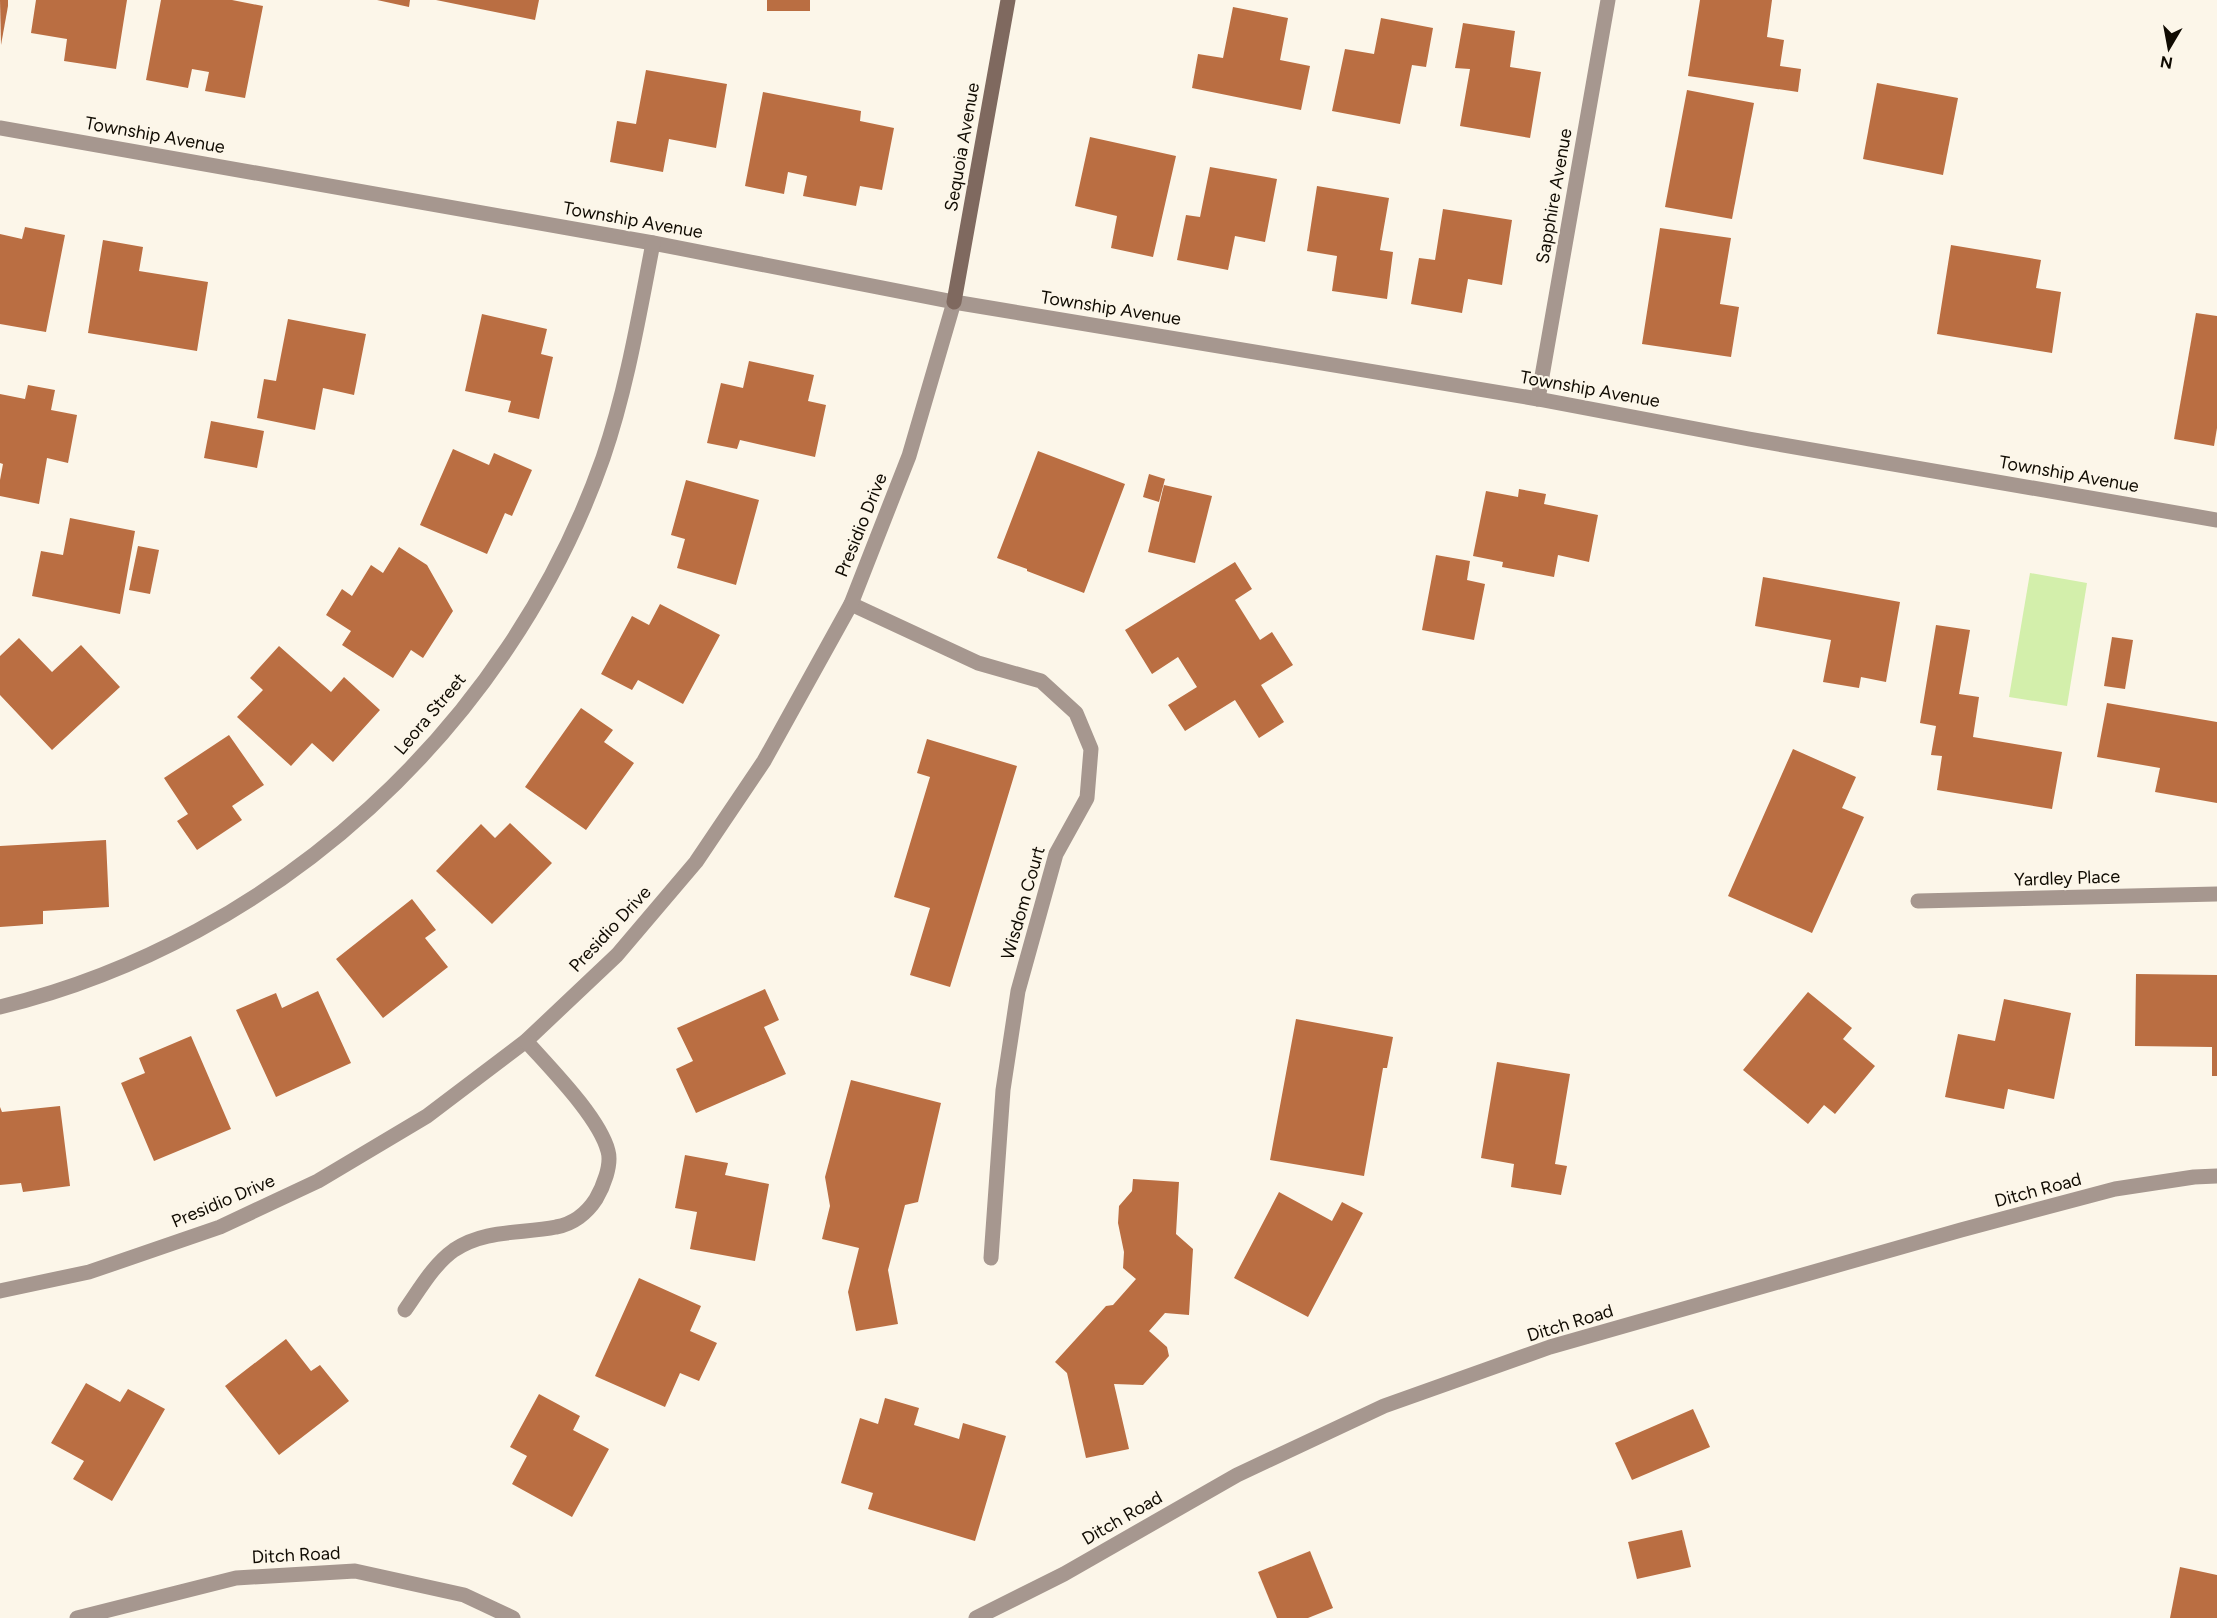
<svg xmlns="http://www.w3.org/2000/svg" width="2217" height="1618" viewBox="0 0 2217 1618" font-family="Figtree,sans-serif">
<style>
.green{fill:#d3efab}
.building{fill:#ba6e42}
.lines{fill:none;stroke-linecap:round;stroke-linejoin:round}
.street{stroke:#a6978f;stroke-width:15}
.secondary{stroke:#7f695f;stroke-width:15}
.labels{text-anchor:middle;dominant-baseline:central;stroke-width:4.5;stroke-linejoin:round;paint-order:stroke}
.street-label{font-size:18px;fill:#100b02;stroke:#fcf6e9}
</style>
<rect width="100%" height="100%" fill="#fcf6e9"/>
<path class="green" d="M 2030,573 L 2087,583 L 2067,706 L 2009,697 Z"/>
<g class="building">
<path d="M 0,0 L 8,0 L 8,6 L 1,45 Z"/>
<path d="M 36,0 L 127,0 L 116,69 L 64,61 L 67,39 L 31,33 Z"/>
<path d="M 161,0 L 232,0 L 263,6 L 245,98 L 205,91 L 209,72 L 192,69 L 188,88 L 146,80 Z"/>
<path d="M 377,0 L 410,0 L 409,7 Z"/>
<path d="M 436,0 L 539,0 L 535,20 Z"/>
<rect x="767" y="0" width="43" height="11"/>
<path d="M 1700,0 L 1772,0 L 1767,37 L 1784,40 L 1780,66 L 1801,69 L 1798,92 L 1688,76 Z"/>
<path d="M 1233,7 L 1288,18 L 1280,60 L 1310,66 L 1301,110 L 1192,88 L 1198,54 L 1223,58 Z"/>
<path d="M 1381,18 L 1433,28 L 1426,67 L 1412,65 L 1400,124 L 1332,111 L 1345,49 L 1374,54 Z"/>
<path d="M 1463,23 L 1515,31 L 1510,67 L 1541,72 L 1530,138 L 1460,126 L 1470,69 L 1455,68 Z"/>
<path d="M 646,70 L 727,84 L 716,148 L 669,139 L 663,172 L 610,162 L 617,121 L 636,124 Z"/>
<path d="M 1877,83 L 1958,98 L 1943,175 L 1863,159 Z"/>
<path d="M 1687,90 L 1754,103 L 1732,219 L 1665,207 Z"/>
<path d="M 763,92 L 861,111 L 860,121 L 894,128 L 882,190 L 860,186 L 856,206 L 803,196 L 807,176 L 788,172 L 784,194 L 745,186 Z"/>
<path d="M 1090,137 L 1176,156 L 1153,257 L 1111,248 L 1117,216 L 1075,206 Z"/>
<path d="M 1210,167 L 1277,179 L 1265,242 L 1235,236 L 1228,270 L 1177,260 L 1186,215 L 1200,217 Z"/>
<path d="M 1317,186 L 1389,198 L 1380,250 L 1393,252 L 1387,299 L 1332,291 L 1337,256 L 1307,251 Z"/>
<path d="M 1443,209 L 1512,220 L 1502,285 L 1468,279 L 1462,313 L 1411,304 L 1419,258 L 1435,260 Z"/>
<path d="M 25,227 L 65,235 L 46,332 L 0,324 L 0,234 L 22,239 Z"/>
<path d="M 1660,228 L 1731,238 L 1720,304 L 1739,307 L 1731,357 L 1642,344 Z"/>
<path d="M 103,240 L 143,247 L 139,271 L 208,282 L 197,351 L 88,333 Z"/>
<path d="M 1951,245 L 2041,260 L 2036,288 L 2061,292 L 2052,353 L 1937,334 Z"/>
<path d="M 2196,313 L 2217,316 L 2217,428 L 2214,446 L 2174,439 Z"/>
<path d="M 482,314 L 547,329 L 541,354 L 553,357 L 539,419 L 508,412 L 511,401 L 465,391 Z"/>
<path d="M 288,319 L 366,334 L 354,395 L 323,388 L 315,430 L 257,418 L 264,379 L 276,381 Z"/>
<path d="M 749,361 L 814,375 L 808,401 L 826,405 L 815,457 L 740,440 L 737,449 L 707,443 L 721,383 L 743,388 Z"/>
<path d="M 28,385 L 55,390 L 51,410 L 77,415 L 68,463 L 47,458 L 39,504 L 0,496 L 0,480 L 3,464 L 0,463 L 0,394 L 25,399 Z"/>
<path d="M 211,421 L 264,431 L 257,468 L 204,458 Z"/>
<path d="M 453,449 L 489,465 L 494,453 L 532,470 L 512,516 L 505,513 L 487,554 L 420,525 Z"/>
<path d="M 1038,451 L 1125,484 L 1084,593 L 1027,571 L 1027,569 L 997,558 Z"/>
<path d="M 1149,474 L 1165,479 L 1159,502 L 1143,497 Z"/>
<path d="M 686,480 L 759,500 L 736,585 L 677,568 L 685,539 L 671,535 Z"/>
<path d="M 1164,485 L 1212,496 L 1195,563 L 1148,552 Z"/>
<path d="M 1519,489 L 1546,494 L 1544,504 L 1598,515 L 1589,562 L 1558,555 L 1554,577 L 1502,567 L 1503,562 L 1473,556 L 1486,491 L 1518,497 Z"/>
<path d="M 70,518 L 135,531 L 120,614 L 32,596 L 41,551 L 63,555 Z"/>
<path d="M 138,546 L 159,550 L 150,594 L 129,590 Z"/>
<path d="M 399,547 L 427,565 L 453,611 L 423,658 L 411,650 L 393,678 L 342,645 L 351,631 L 326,615 L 342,589 L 352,596 L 371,565 L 383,573 Z"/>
<path d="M 1436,555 L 1470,561 L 1467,580 L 1485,584 L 1474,640 L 1422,630 Z"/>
<path d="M 1235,562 L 1252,589 L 1235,600 L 1260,640 L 1272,632 L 1293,665 L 1261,685 L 1284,722 L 1259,738 L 1235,700 L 1185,731 L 1168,705 L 1197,687 L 1178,657 L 1152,674 L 1125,630 Z"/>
<path d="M 1763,577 L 1900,602 L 1886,682 L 1861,677 L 1859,688 L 1823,682 L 1831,640 L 1755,626 Z"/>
<path d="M 660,604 L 720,635 L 683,704 L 638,680 L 632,690 L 601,674 L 632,616 L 649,625 Z"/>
<path d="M 1936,625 L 1970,630 L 1959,694 L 1979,697 L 1973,737 L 2062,752 L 2052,809 L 1937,790 L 1942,756 L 1931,755 L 1936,726 L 1920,723 Z"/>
<path d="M 2112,637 L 2133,640 L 2125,689 L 2104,686 Z"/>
<path d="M 19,638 L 52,672 L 81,645 L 120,687 L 52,750 L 0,695 L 0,656 Z"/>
<path d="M 279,646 L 331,692 L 344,677 L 380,710 L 333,762 L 312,743 L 291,766 L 237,717 L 263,690 L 250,678 Z"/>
<path d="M 2107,703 L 2217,722 L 2217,803 L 2155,792 L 2160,768 L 2097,757 Z"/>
<path d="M 581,708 L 613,730 L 604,742 L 634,763 L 586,830 L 525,787 Z"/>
<path d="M 229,735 L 264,785 L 232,806 L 242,820 L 197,850 L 177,821 L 188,814 L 164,778 Z"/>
<path d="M 927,739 L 1017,766 L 950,987 L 910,975 L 930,908 L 894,897 L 930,777 L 917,773 Z"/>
<path d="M 1793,749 L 1856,777 L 1842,808 L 1864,817 L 1812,933 L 1728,896 Z"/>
<path d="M 510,823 L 552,863 L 492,924 L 436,871 L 481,824 L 495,838 Z"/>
<path d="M 106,840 L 109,907 L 43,911 L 43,924 L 0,927 L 0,846 Z"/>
<path d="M 412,899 L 436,930 L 425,938 L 448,967 L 383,1018 L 336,959 Z"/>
<path d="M 2136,974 L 2217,975 L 2217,1076 L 2212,1076 L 2212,1047 L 2135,1046 Z"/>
<path d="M 765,989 L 779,1020 L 764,1027 L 786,1074 L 696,1113 L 676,1069 L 693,1061 L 677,1028 Z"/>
<path d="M 318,991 L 351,1063 L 276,1097 L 236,1010 L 276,993 L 282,1008 Z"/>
<path d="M 1808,992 L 1852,1028 L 1843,1039 L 1875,1066 L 1835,1114 L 1824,1105 L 1808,1124 L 1743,1070 Z"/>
<path d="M 2004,999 L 2071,1013 L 2054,1099 L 2008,1089 L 2004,1109 L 1945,1097 L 1958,1034 L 1995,1041 Z"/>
<path d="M 1296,1019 L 1393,1037 L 1387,1068 L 1383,1068 L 1364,1176 L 1270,1160 Z"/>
<path d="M 191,1036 L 231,1129 L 154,1161 L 121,1083 L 145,1073 L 139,1058 Z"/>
<path d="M 1497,1062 L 1570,1074 L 1555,1164 L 1567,1166 L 1561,1195 L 1511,1187 L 1514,1164 L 1481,1158 Z"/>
<path d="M 851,1080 L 941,1103 L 918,1202 L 905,1205 L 888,1270 L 898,1324 L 856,1331 L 848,1292 L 859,1248 L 822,1239 L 830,1206 L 825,1177 Z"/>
<path d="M 60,1106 L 70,1186 L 23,1192 L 21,1183 L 0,1185 L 0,1107 L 2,1112 Z"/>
<path d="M 685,1155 L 728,1163 L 725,1175 L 769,1184 L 755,1261 L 690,1249 L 697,1212 L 675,1208 Z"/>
<path d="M 1133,1179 L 1179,1182 L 1176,1234 L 1193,1249 L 1189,1315 L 1165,1313 L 1149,1331 L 1167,1347 L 1169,1356 L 1143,1385 L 1114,1384 L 1129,1449 L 1086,1458 L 1067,1373 L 1055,1362 L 1106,1306 L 1113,1305 L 1136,1279 L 1123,1268 L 1124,1252 L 1118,1223 L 1119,1206 L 1132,1191 Z"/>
<path d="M 1279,1192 L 1332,1221 L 1342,1202 L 1363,1213 L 1308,1317 L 1234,1278 Z"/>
<path d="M 639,1278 L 701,1306 L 690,1331 L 717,1343 L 699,1381 L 680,1373 L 665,1407 L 595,1376 Z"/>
<path d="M 286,1339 L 311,1371 L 320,1365 L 349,1401 L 279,1455 L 225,1386 Z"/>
<path d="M 86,1383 L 120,1402 L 128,1389 L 165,1409 L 112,1501 L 73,1479 L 84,1461 L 51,1443 Z"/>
<path d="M 539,1394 L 580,1416 L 573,1430 L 609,1449 L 572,1517 L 512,1484 L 527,1456 L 510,1447 Z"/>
<path d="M 885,1398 L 919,1408 L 914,1425 L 959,1439 L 963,1423 L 1006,1436 L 975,1541 L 868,1509 L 873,1493 L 841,1483 L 860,1418 L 878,1424 Z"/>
<path d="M 1693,1409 L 1710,1447 L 1632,1480 L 1615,1443 Z"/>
<path d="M 1682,1530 L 1691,1567 L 1637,1579 L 1628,1542 Z"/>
<path d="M 1310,1551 L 1333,1608 L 1308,1618 L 1277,1618 L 1258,1572 Z"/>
<path d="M 2180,1567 L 2217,1575 L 2217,1618 L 2170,1618 Z"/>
</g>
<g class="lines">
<g class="street">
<path d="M 0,128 L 653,243 L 954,302 L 1538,399 L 1749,439 L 2217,520"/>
<path d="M 1538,399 L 1608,0"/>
<path d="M 851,604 L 978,663 L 1041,681 L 1076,713 L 1091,749 L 1087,798 L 1056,854 L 1018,991 L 1003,1090 L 991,1258"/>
<path d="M 1918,901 L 2217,894"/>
<path d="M 0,1007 C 276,940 509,726 603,458 C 627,388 639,315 653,243"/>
<path d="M 0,1291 L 89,1272 L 220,1227 L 318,1181 L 427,1116 L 526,1041 L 617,955 L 696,862 L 764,761 L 851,604 L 909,456 L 954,302"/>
<path d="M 405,1310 C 420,1289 433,1265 454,1250 C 485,1229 522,1234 556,1227 C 573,1224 587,1213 596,1199 C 603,1187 612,1165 608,1151 C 599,1117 550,1068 526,1041"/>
<path d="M 77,1618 L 236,1578 L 355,1571 L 464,1595 L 513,1618"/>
<path d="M 976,1618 L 1064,1574 L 1237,1475 L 1384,1406 L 1550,1347 L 1961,1230 L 2115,1189 L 2194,1177 L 2217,1176"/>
</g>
<path class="secondary" d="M 954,302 L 1008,0"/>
</g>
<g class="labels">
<g class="street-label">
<text transform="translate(155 135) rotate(10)">Township Avenue</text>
<text transform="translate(962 147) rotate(-80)">Sequoia Avenue</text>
<text transform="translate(1554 196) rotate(-80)">Sapphire Avenue</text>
<text transform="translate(633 220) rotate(10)">Township Avenue</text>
<text transform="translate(1111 308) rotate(9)">Township Avenue</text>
<text transform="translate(1590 389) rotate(10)">Township Avenue</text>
<text transform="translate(2069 474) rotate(10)">Township Avenue</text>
<text transform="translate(861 525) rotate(-68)">Presidio Drive</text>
<text transform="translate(430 714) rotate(-50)">Leora Street</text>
<text transform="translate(2067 878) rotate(-2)">Yardley Place</text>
<text transform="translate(1023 903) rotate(-74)">Wisdom Court</text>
<text transform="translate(610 929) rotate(-47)">Presidio Drive</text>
<text transform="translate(2038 1190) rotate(-15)">Ditch Road</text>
<text transform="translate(223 1201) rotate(-23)">Presidio Drive</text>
<text transform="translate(1570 1323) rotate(-17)">Ditch Road</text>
<text transform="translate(1122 1518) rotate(-30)">Ditch Road</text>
<text transform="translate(296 1555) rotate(-3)">Ditch Road</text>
</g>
</g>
<g transform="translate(2169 48) rotate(190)" stroke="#fcf6e9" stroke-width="4.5" paint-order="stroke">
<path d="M0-4.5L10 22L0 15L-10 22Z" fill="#100b02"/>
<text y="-9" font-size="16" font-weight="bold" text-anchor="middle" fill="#100b02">N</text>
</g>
</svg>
